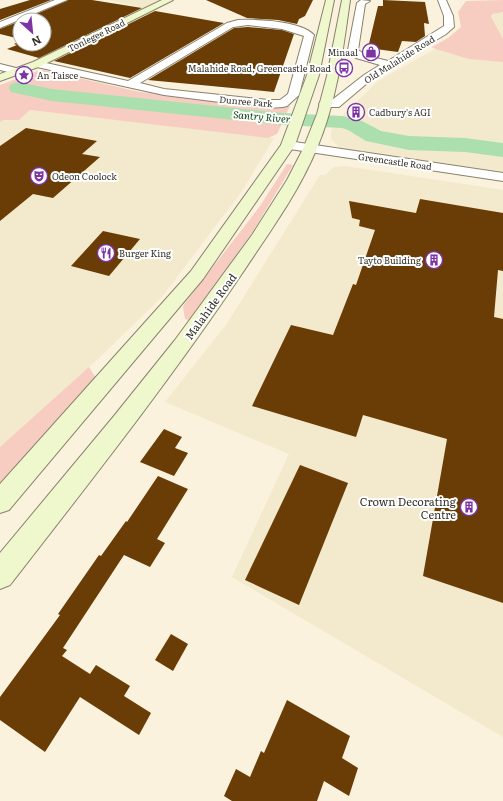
<svg xmlns="http://www.w3.org/2000/svg" width="503" height="801" viewBox="0 0 503 801" font-family="Literata,serif">
<style>
.built{fill:#f3e9cc}
.green{fill:#f7cdc2}
.lines{fill:none;stroke-linecap:round;stroke-linejoin:round}
.river{fill:#abe0ae;fill-rule:evenodd}
.building{fill:#6a3c06}
.minor-casing{stroke:#89826e;stroke-width:2}
.tertiary-casing{stroke:#89826e;stroke-width:2}
.secondary-casing{stroke:#89826e;stroke-width:2}
.minor{fill:#fff;fill-rule:evenodd}
.tertiary{fill:#fff;fill-rule:evenodd}
.secondary{fill:#eff7cd;fill-rule:evenodd}
.labels{text-anchor:middle;dominant-baseline:central;stroke-width:4;stroke-linejoin:round;paint-order:stroke}
.far-street-label{font-size:9px;fill:#343128;stroke:#fff}
.far-poi-label{font-size:9px;fill:#343128;stroke:#fff;text-anchor:start}
.far-water-label{font-size:10px;font-style:italic;fill:#074214;stroke:#fff}
.street-label{font-size:11px;fill:#343128;stroke:#fff}
.poi-label{font-size:11px;fill:#343128;stroke:#fff;text-anchor:end}
</style>
<rect width="100%" height="100%" fill="#faf2dd"/>
<g class="built">
<path d="M 161,0 L 144,8 L 109,0 Z"/>
<path d="M 503,0 L 503,173 L 342,150 L 331,139 L 331,130 L 345,113 L 378,81 L 453,39 Z"/>
<path d="M 30,110 L 274,138 L 242,191 L 162,297 L 99,358 L 0,447 L 0,122 L 2,120 L 19,120 Z"/>
<path d="M 345,166 L 503,190 L 503,737 L 232,577 L 289,454 L 165,402 L 226,325 L 320,175 L 325,175 L 334,167 Z"/>
</g>
<g class="green">
<path d="M 503,0 L 503,12 L 492,14 L 491,17 L 503,39 L 503,62 L 469,59 L 433,48 L 432,47 L 448,38 L 461,27 L 458,12 L 466,1 Z"/>
<path d="M 44,70 L 140,92 L 275,107 L 290,106 L 277,134 L 268,138 L 30,110 L 19,120 L 3,120 L 0,122 L 0,85 L 37,71 Z"/>
<path d="M 287,164 L 293,165 L 250,236 L 189,320 L 185,319 L 183,307 L 185,303 L 260,206 Z"/>
<path d="M 89,367 L 102,388 L 0,501 L 0,447 Z"/>
</g>
<g class="lines">
<path class="river" d="M 18,82 L 52,89 L 282,113 L 342,116 L 362,121 L 381,131 L 409,136 L 465,138 L 503,143 L 503,157 L 465,152 L 409,150 L 366,141 L 348,130 L 342,128 L 282,125 L 52,101 L 11,92 L 9,88 L 11,84 Z"/>
</g>
<g class="building">
<path d="M 30,0 L 51,0 L 0,20 L 0,9 Z"/>
<path d="M 68,0 L 92,0 L 142,8 L 39,58 L 7,49 L 17,45 L 14,44 L 20,41 L 20,44 L 44,44 L 44,20 L 23,20 Z"/>
<path d="M 206,0 L 313,0 L 305,16 L 299,19 L 297,24 L 278,20 L 247,18 Z"/>
<path d="M 383,0 L 425,2 L 429,24 L 424,23 L 425,36 L 416,42 L 402,41 L 398,52 L 368,48 L 378,6 L 383,6 Z"/>
<path d="M 155,11 L 224,23 L 130,78 L 54,61 Z"/>
<path d="M 20,21 L 20,39 L 0,34 L 0,29 Z"/>
<path d="M 248,27 L 282,30 L 294,34 L 274,92 L 148,80 L 234,28 Z"/>
<path d="M 26,128 L 97,141 L 82,154 L 100,157 L 53,198 L 33,194 L 0,221 L 0,146 Z"/>
<path d="M 420,199 L 503,213 L 503,271 L 498,270 L 494,317 L 503,319 L 503,603 L 423,576 L 447,439 L 363,415 L 356,437 L 252,406 L 291,325 L 333,335 L 353,284 L 356,285 L 375,230 L 359,226 L 360,220 L 352,218 L 349,201 L 416,213 Z"/>
<path d="M 103,231 L 140,239 L 109,276 L 71,266 Z"/>
<path d="M 164,429 L 182,437 L 175,448 L 188,453 L 174,476 L 140,462 Z"/>
<path d="M 300,465 L 348,483 L 299,605 L 245,580 Z"/>
<path d="M 158,476 L 188,489 L 157,539 L 165,543 L 150,567 L 124,555 L 63,648 L 67,650 L 62,656 L 90,674 L 96,665 L 130,686 L 124,696 L 151,713 L 139,735 L 80,697 L 45,752 L 0,720 L 0,697 L 60,615 L 58,614 L 99,555 L 101,556 L 126,521 L 127,522 Z"/>
<path d="M 171,634 L 188,644 L 173,671 L 155,660 Z"/>
<path d="M 287,700 L 350,736 L 342,758 L 358,768 L 349,796 L 324,781 L 317,801 L 232,801 L 224,796 L 236,769 L 250,777 L 261,751 L 264,753 Z"/>
</g>
<g class="lines">
<g class="minor-casing">
<g id="minor">
<path d="M 55,0 L 67,0 L 0,28 L 0,22 Z"/>
<path d="M 361,0 L 370,1 L 365,4 L 358,50 L 368,56 L 388,61 L 444,26 L 444,16 L 438,0 L 446,0 L 453,16 L 454,27 L 446,34 L 372,79 L 339,107 L 321,107 L 319,104 L 321,101 L 332,100 L 364,75 L 380,65 L 356,58 L 348,50 L 357,3 Z"/>
<path d="M 238,20 C 256,19 302,21 314,35 L 299,95 L 287,106 L 283,107 L 268,108 L 164,95 L 37,67 L 32,64 L 37,61 L 128,81 L 227,23 ZM 248,25 L 282,29 L 304,36 L 288,94 L 280,100 L 268,100 L 164,89 L 140,83 L 233,27 Z"/>
<path d="M 0,64 L 20,69 L 21,71 L 16,74 L 0,70 Z"/>
</g>
</g>
<g class="tertiary-casing">
<path id="tertiary" d="M 288,141 L 503,173 L 503,181 L 283,148 L 281,145 L 283,142 Z"/>
</g>
<g class="secondary-casing">
<g id="secondary">
<path d="M 162,0 L 173,0 L 41,66 L 0,81 L 0,74 L 33,62 Z"/>
<path d="M 326,0 L 334,0 L 319,75 L 295,145 L 203,279 L 9,510 L 0,513 L 0,484 L 191,271 L 281,145 L 307,75 Z"/>
<path d="M 342,0 L 350,0 C 343,50 337,101 317,148 C 298,194 268,234 241,275 C 169,382 89,483 10,585 L 0,589 L 0,553 L 114,416 L 175,340 L 252,235 L 287,180 L 303,149 L 317,114 L 327,76 Z"/>
</g>
</g>
<use href="#minor" class="minor"/>
<use href="#tertiary" class="tertiary"/>
<use href="#secondary" class="secondary"/>
</g>
<defs>
<g id="shop-ring" transform="scale(0.9)"><circle r="9.5" fill="#fff" stroke="#7e33a5" stroke-width="1.5"/><path d="M-5-2.5h2.3a2.7 3.5 0 0 1 5.4 0H5L5.5 6h-11ZM-1.5-2.5h3a1.5 2.3 0 0 0-3 0Z" fill="#7e33a5"/></g>
<g id="bus-ring" transform="scale(0.9)"><circle r="9.5" fill="#fff" stroke="#7e33a5" stroke-width="1.5"/><path d="M-5-6H5V4H4V6H2V4H-2V6H-4V4H-5ZM-3.5-4V0h7V-4ZM-3.5 1.2v1.5H-2V1.2ZM2 1.2v1.5H3.5V1.2Z" fill="#7e33a5"/></g>
<g id="sight-ring" transform="scale(0.9)"><circle r="9.5" fill="#fff" stroke="#7e33a5" stroke-width="1.5"/><path d="M0-6L1.8-2.2L6-1.7L2.9 1.2L3.7 5.4L0 3.3L-3.7 5.4L-2.9 1.2L-6-1.7L-1.8-2.2Z" fill="#7e33a5"/></g>
<g id="building-ring" transform="scale(0.9)"><circle r="9.5" fill="#fff" stroke="#7e33a5" stroke-width="1.5"/><path d="M-4-6H4V6H1V3H-1V6H-4ZM-2.5-4.3h1.7v1.8h-1.7ZM.8-4.3h1.7v1.8H.8ZM-2.5-1h1.7V.8h-1.7ZM.8-1h1.7V.8H.8Z" fill="#7e33a5"/></g>
<g id="theatre-ring" transform="scale(0.9)"><circle r="9.5" fill="#fff" stroke="#7e33a5" stroke-width="1.5"/><path d="M-5-5.5Q0-4 5-5.5V0Q5 5 0 6Q-5 5-5 0ZM-3.3-2.5H-1v1.5H-3.3ZM1-2.5H3.3v1.5H1ZM-2.8 1Q0 5.5 2.8 1Z" fill="#7e33a5"/></g>
<g id="restaurant-ring" transform="scale(0.9)"><circle r="9.5" fill="#fff" stroke="#7e33a5" stroke-width="1.5"/><path d="M-5-6h1v4h1v-4h1v4h1v-4h1v5L-1.5 .5V6h-2V.5L-5-1ZM5-6V6H3V1.5H1.5Q1.5-4 5-6Z" fill="#7e33a5"/></g>
</defs>
<g fill-rule="evenodd">
<use href="#shop-ring" x="371" y="52"/>
<use href="#bus-ring" x="344" y="68"/>
<use href="#sight-ring" x="24" y="75"/>
<use href="#building-ring" x="356" y="112"/>
<use href="#theatre-ring" x="39" y="176"/>
<use href="#restaurant-ring" x="106" y="253"/>
<use href="#building-ring" x="434" y="260"/>
<use href="#building-ring" x="469" y="507"/>
</g>
<g class="labels">
<g class="far-street-label">
<text transform="translate(96 35) rotate(-26)">Tonlegee Road</text>
<text transform="translate(399 59) rotate(-32)">Old Malahide Road</text>
<text transform="translate(246 101) rotate(5)">Dunree Park</text>
<text transform="translate(395 161) rotate(8)">Greencastle Road</text>
</g>
<g class="far-poi-label">
<text x="358" y="52" text-anchor="end">Minaal</text>
<text x="331" y="68" text-anchor="end">Malahide Road, Greencastle Road</text>
<text x="37" y="75">An Taisce</text>
<text x="369" y="112">Cadbury's AGI</text>
<text x="52" y="176">Odeon Coolock</text>
<text x="119" y="253">Burger King</text>
<text x="421" y="260" text-anchor="end">Tayto Building</text>
</g>
<g class="far-water-label">
<text transform="translate(262 116) rotate(5)">Santry River</text>
</g>
<g class="street-label">
<text transform="translate(210 306) rotate(-54)">Malahide Road</text>
</g>
<g class="poi-label">
<text x="456" y="501">Crown Decorating<tspan x="456" dy="13">Centre</tspan></text>
</g>
</g>
<g transform="translate(32 32) rotate(153)"><circle r="19" fill="#ffffff" stroke="#aeada9"/>
<path d="M0-3L7 15L0 10L-7 15Z" fill="#7e33a5"/>
<text y="-6" font-size="11" font-weight="bold" text-anchor="middle" fill="#343128">N</text>
</g>
</svg>
